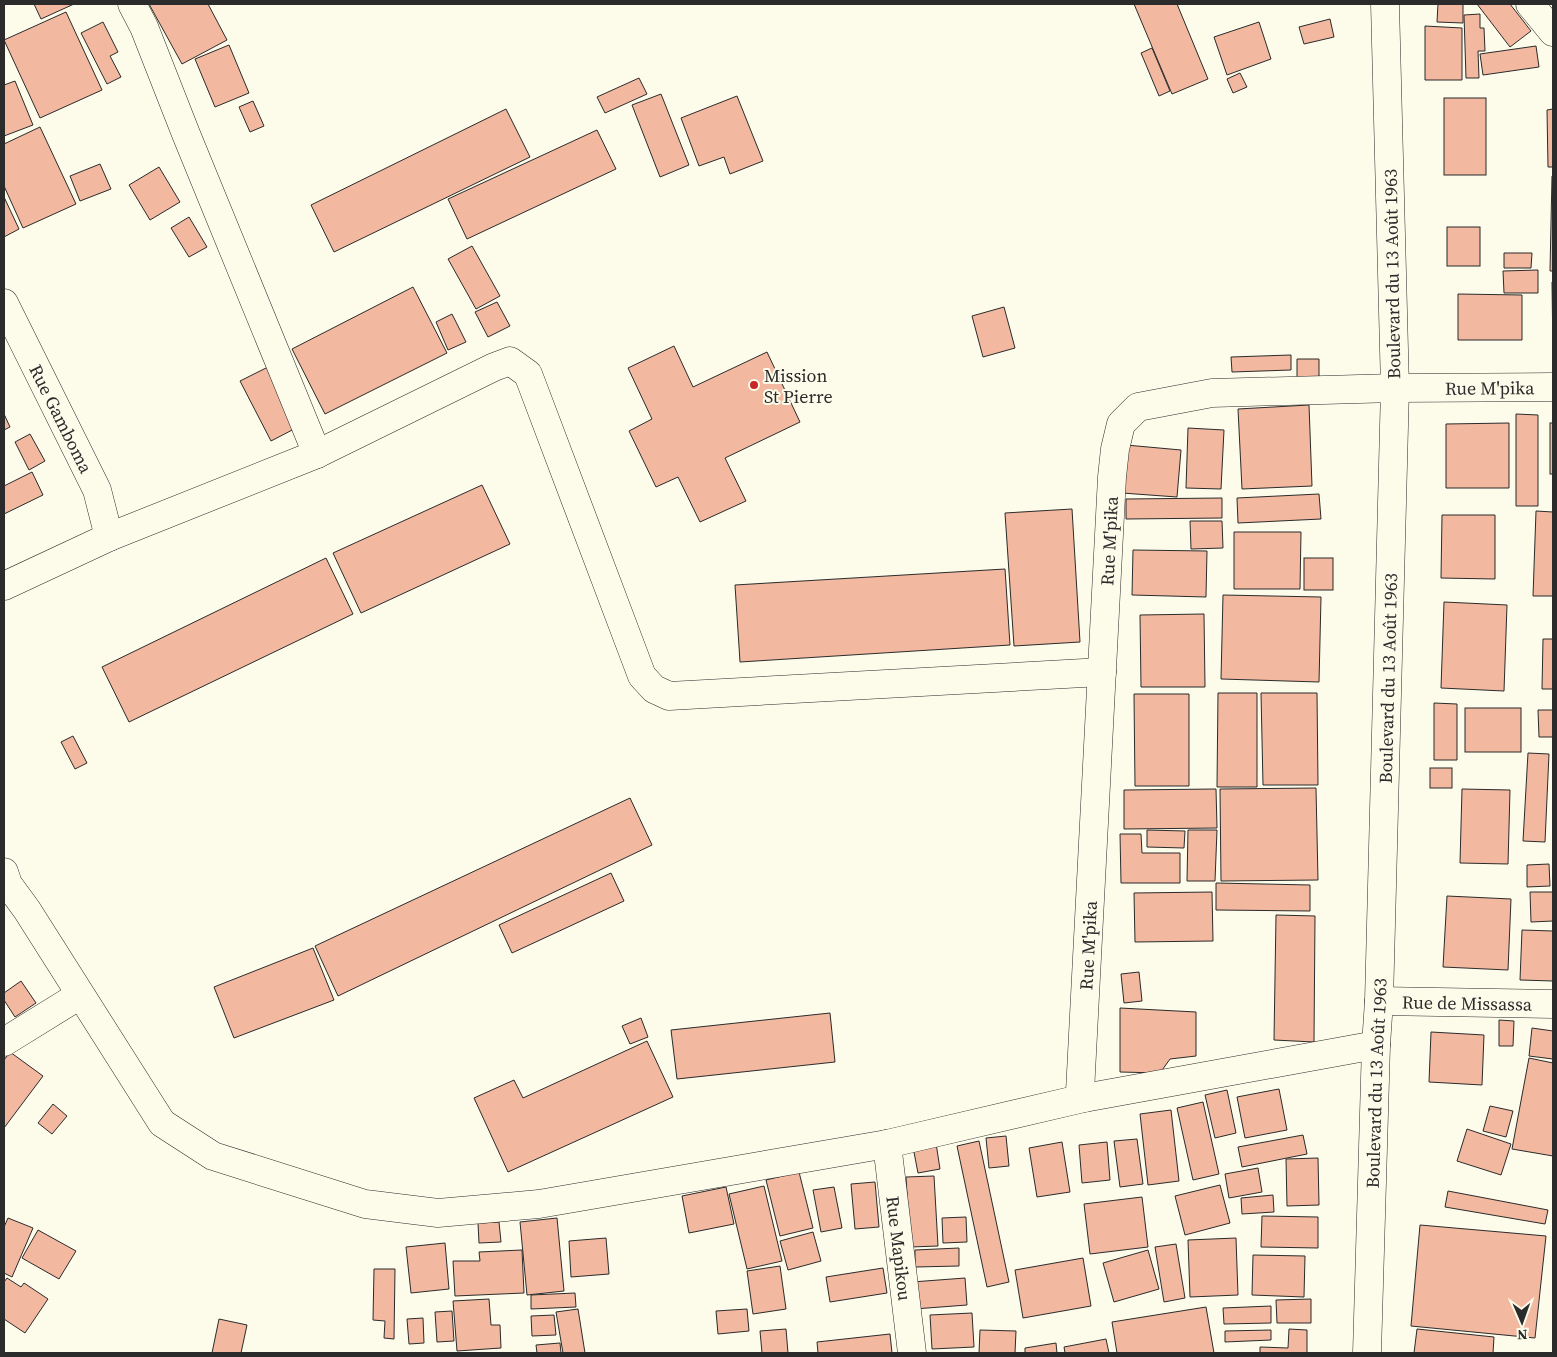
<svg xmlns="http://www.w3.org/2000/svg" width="1557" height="1357" viewBox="0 0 1557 1357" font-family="'Source Serif 4',serif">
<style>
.building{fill:#f2b8a0;stroke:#2b2b2b}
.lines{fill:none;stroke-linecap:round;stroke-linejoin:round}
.minor-casing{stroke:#2b2b2b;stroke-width:29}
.minor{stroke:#fdfbea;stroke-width:28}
.poi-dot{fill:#c62828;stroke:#fdfbea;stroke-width:2}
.labels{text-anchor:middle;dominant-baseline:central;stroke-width:4;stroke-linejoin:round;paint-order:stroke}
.street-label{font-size:18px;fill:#2b2b2b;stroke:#fdfbea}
.poi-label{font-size:18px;fill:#2b2b2b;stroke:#fdfbea;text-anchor:start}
</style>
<rect width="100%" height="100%" fill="#fdfbea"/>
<g class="building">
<path d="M 34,4 L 74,4 L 41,19 Z"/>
<path d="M 149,4 L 208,4 L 227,40 L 182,64 Z"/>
<path d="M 1134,4 L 1177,4 L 1208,79 L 1172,94 Z"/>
<path d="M 1438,4 L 1463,4 L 1463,23 L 1437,22 Z"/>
<path d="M 1477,4 L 1510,4 L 1531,31 L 1510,47 Z"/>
<path d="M 66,12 L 102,90 L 40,118 L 4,40 Z"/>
<path d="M 1480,14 L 1480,28 L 1484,28 L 1485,51 L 1478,51 L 1479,78 L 1466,78 L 1464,15 Z"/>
<path d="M 1330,19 L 1334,37 L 1304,44 L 1299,27 Z"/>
<path d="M 103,22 L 118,52 L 110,56 L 121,77 L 107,84 L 81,33 Z"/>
<path d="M 1259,22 L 1271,59 L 1227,75 L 1214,37 Z"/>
<path d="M 1425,26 L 1462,28 L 1462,80 L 1425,80 Z"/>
<path d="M 229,45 L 249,93 L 215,107 L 195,59 Z"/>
<path d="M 1536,46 L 1539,67 L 1483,75 L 1480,54 Z"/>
<path d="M 1152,48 L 1170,91 L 1159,96 L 1141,53 Z"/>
<path d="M 1240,73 L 1247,87 L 1233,93 L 1227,79 Z"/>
<path d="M 639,78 L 647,94 L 605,113 L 597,97 Z"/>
<path d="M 15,81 L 33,125 L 4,136 L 4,85 Z"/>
<path d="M 661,94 L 689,165 L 660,177 L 632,105 Z"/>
<path d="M 737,96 L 763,161 L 730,174 L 724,157 L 699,166 L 681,118 Z"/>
<rect x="1444" y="98" width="42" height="77"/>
<path d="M 253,101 L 264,126 L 250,132 L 239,107 Z"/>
<path d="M 506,109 L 530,157 L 334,252 L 311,205 Z"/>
<path d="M 1553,109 L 1553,167 L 1548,167 L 1547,110 Z"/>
<path d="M 40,127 L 76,204 L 23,228 L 4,186 L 4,144 Z"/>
<path d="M 597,130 L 616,169 L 467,239 L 448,199 Z"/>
<path d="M 100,164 L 111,189 L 80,201 L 70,176 Z"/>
<path d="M 159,167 L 180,202 L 150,220 L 129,185 Z"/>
<path d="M 1552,176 L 1553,176 L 1553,271 L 1550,271 Z"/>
<path d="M 4,197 L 19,229 L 4,237 Z"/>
<path d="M 189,217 L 207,247 L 189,257 L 171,228 Z"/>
<rect x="1447" y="227" width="33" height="39"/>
<path d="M 472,246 L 500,296 L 476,309 L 448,259 Z"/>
<path d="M 1504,253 L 1532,253 L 1531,268 L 1504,268 Z"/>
<path d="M 1538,270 L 1538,293 L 1504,293 L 1503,271 Z"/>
<path d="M 1552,282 L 1553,282 L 1553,357 Z"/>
<path d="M 413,287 L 447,353 L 325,414 L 292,349 Z"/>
<path d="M 1458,294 L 1522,295 L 1522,340 L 1458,340 Z"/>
<path d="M 497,302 L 510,326 L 488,337 L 475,312 Z"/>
<path d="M 1004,307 L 1015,348 L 983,357 L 972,316 Z"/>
<path d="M 452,314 L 466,342 L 448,350 L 436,322 Z"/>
<path d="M 674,346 L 693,387 L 767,352 L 800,422 L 725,458 L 746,501 L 700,522 L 678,477 L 656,487 L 629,431 L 652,419 L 628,368 Z"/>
<path d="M 1291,355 L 1291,370 L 1232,372 L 1231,357 Z"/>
<path d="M 1297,359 L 1319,359 L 1319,381 L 1297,380 Z"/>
<path d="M 268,367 L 298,427 L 271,441 L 240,381 Z"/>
<path d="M 1309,405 L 1312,486 L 1242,489 L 1238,409 Z"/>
<path d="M 4,414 L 10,427 L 4,430 Z"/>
<path d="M 1516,414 L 1538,415 L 1538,506 L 1516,506 Z"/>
<path d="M 1509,423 L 1509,488 L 1446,488 L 1446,424 Z"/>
<rect x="1550" y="423" width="3" height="51"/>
<path d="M 1188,428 L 1224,430 L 1221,489 L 1186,488 Z"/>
<path d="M 30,434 L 45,461 L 29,470 L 15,442 Z"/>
<path d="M 1126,445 L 1181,450 L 1177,497 L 1122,493 Z"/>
<path d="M 32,472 L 43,495 L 4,514 L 4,486 Z"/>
<path d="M 482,485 L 510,544 L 361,613 L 333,553 Z"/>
<path d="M 1319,494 L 1321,519 L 1238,523 L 1237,498 Z"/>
<path d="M 1222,498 L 1222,518 L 1126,519 L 1126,499 Z"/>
<path d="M 1072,509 L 1080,642 L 1014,646 L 1005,513 Z"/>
<path d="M 1536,511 L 1553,512 L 1553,596 L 1533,596 Z"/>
<path d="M 1442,515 L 1495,515 L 1495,579 L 1441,578 Z"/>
<path d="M 1190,521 L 1222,521 L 1223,548 L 1191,549 Z"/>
<path d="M 1234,532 L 1301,532 L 1300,589 L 1234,589 Z"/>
<path d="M 1133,550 L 1207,551 L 1206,597 L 1132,595 Z"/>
<path d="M 326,558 L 353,614 L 129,722 L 102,667 Z"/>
<rect x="1304" y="558" width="29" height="32"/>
<path d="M 1005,569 L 1010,645 L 740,662 L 735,585 Z"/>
<path d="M 1223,595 L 1321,597 L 1319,682 L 1221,679 Z"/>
<path d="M 1444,602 L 1507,605 L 1504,691 L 1441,688 Z"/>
<path d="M 1204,614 L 1205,687 L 1141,687 L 1140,615 Z"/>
<path d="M 1543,639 L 1553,639 L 1553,689 L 1542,689 Z"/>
<path d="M 1218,693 L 1257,693 L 1257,787 L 1217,787 Z"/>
<path d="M 1261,693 L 1317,693 L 1318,785 L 1263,785 Z"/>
<path d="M 1134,694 L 1189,694 L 1189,786 L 1135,786 Z"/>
<path d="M 1434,703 L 1457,704 L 1457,760 L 1434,760 Z"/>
<rect x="1465" y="708" width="56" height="44"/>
<path d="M 1538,710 L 1553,710 L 1553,737 L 1539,737 Z"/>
<path d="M 73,736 L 87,763 L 75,769 L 61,742 Z"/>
<path d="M 1528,753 L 1549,754 L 1545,842 L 1523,841 Z"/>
<rect x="1430" y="768" width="22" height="20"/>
<path d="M 1316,788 L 1318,880 L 1221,881 L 1220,789 Z"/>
<path d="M 1216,789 L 1217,828 L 1124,829 L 1124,790 Z"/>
<path d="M 1462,789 L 1510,790 L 1508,864 L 1460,863 Z"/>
<path d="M 630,798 L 652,845 L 338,996 L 315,946 Z"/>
<path d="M 1147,830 L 1185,831 L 1184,848 L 1147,847 Z"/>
<path d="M 1188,830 L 1217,830 L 1215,881 L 1187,881 Z"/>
<path d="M 1120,834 L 1141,834 L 1142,853 L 1180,853 L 1180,883 L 1121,883 Z"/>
<path d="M 1549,864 L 1550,886 L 1527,887 L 1527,865 Z"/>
<path d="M 611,873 L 624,901 L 512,953 L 499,925 Z"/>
<path d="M 1216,883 L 1310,885 L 1310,911 L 1216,910 Z"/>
<path d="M 1212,892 L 1213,941 L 1135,942 L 1134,893 Z"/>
<path d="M 1530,892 L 1553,892 L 1553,921 L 1531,922 Z"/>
<path d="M 1447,896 L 1511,899 L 1508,970 L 1443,967 Z"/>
<path d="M 1276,915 L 1315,916 L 1314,1042 L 1274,1040 Z"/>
<path d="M 1522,930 L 1553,931 L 1553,981 L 1520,980 Z"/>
<path d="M 313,948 L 334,1000 L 234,1038 L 214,987 Z"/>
<path d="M 1139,972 L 1142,1001 L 1124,1003 L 1121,974 Z"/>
<path d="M 21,981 L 36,1003 L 15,1017 L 4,1000 L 4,993 Z"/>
<path d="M 1120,1008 L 1196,1012 L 1196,1056 L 1170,1059 L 1160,1073 L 1120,1072 Z"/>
<path d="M 830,1013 L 835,1062 L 677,1079 L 671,1030 Z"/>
<path d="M 641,1018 L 648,1037 L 630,1044 L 622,1026 Z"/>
<path d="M 1499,1020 L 1514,1021 L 1513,1046 L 1499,1046 Z"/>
<path d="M 1532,1028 L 1553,1031 L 1553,1059 L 1529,1056 Z"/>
<path d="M 1431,1032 L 1484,1035 L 1482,1085 L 1429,1082 Z"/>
<path d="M 647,1041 L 673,1097 L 508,1172 L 474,1098 L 514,1080 L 523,1098 Z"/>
<path d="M 10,1052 L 43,1076 L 4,1128 L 4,1060 Z"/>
<path d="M 1529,1058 L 1553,1063 L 1553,1156 L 1512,1149 Z"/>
<path d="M 1279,1089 L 1287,1130 L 1245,1138 L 1237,1097 Z"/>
<path d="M 1227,1090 L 1236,1133 L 1215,1138 L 1205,1095 Z"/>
<path d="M 1203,1102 L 1219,1174 L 1193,1180 L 1177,1108 Z"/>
<path d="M 53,1104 L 67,1116 L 52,1134 L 38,1123 Z"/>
<path d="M 1490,1106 L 1513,1111 L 1506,1137 L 1483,1131 Z"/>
<path d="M 1171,1110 L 1179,1181 L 1148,1185 L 1140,1114 Z"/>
<path d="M 1467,1129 L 1511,1144 L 1501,1175 L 1457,1161 Z"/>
<path d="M 1303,1135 L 1307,1154 L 1242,1167 L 1238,1147 Z"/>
<path d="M 1006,1136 L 1009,1166 L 989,1168 L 986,1138 Z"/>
<path d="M 1137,1139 L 1143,1184 L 1120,1187 L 1114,1141 Z"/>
<path d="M 979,1141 L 1009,1282 L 987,1287 L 957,1146 Z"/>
<path d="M 1062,1142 L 1070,1192 L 1037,1197 L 1029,1148 Z"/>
<path d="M 1107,1142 L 1110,1180 L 1082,1183 L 1079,1145 Z"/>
<path d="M 936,1143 L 940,1169 L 918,1173 L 913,1147 Z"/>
<path d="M 1318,1158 L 1319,1205 L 1287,1206 L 1286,1159 Z"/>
<path d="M 1258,1168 L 1262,1192 L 1229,1198 L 1225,1174 Z"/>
<path d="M 799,1172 L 813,1228 L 780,1236 L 766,1180 Z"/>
<path d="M 934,1176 L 938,1246 L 910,1247 L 906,1177 Z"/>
<path d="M 875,1182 L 879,1227 L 855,1229 L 851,1184 Z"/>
<path d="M 1220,1185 L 1230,1223 L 1185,1235 L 1175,1196 Z"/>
<path d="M 764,1186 L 782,1261 L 747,1269 L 729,1194 Z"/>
<path d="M 726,1187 L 734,1224 L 689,1233 L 682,1196 Z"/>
<path d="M 834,1187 L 842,1228 L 821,1232 L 813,1190 Z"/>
<path d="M 1448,1191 L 1548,1210 L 1545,1224 L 1445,1207 Z"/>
<path d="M 1273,1195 L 1274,1212 L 1242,1214 L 1241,1198 Z"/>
<path d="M 1142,1197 L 1148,1247 L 1090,1254 L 1084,1204 Z"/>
<path d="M 1262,1216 L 1318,1217 L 1318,1248 L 1261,1247 Z"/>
<path d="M 966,1217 L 967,1242 L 943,1243 L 942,1218 Z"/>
<path d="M 8,1218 L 33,1228 L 12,1277 L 4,1273 L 4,1227 Z"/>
<path d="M 557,1218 L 564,1291 L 527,1295 L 520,1222 Z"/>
<path d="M 499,1222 L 501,1242 L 479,1243 L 478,1223 Z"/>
<path d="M 1420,1225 L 1546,1236 L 1535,1338 L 1411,1326 Z"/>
<path d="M 38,1230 L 76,1251 L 59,1279 L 22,1258 Z"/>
<path d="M 813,1232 L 821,1261 L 788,1270 L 780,1241 Z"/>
<path d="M 606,1238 L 609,1274 L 571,1277 L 569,1241 Z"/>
<path d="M 1236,1238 L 1238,1295 L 1190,1297 L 1188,1240 Z"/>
<path d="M 445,1243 L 449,1289 L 411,1293 L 406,1247 Z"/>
<path d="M 1176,1244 L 1185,1298 L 1164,1302 L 1155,1247 Z"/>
<path d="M 959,1248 L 959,1266 L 915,1267 L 915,1250 Z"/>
<path d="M 522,1250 L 524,1293 L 455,1296 L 453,1261 L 480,1261 L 479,1252 Z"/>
<path d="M 1148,1250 L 1159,1289 L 1114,1302 L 1103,1263 Z"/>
<path d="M 1253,1255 L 1305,1256 L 1304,1297 L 1252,1295 Z"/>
<path d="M 1083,1258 L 1091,1306 L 1023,1318 L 1015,1270 Z"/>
<path d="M 780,1266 L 786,1309 L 753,1314 L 747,1271 Z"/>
<path d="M 883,1268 L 887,1293 L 830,1302 L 826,1277 Z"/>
<path d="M 374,1269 L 395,1269 L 394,1339 L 384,1338 L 385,1321 L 373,1320 Z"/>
<path d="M 7,1278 L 21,1287 L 24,1283 L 48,1299 L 25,1333 L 4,1319 L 4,1282 Z"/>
<path d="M 965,1278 L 967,1305 L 914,1309 L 912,1282 Z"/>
<path d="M 575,1293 L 576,1307 L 531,1309 L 531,1295 Z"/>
<path d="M 489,1299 L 491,1325 L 500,1325 L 501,1348 L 457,1351 L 453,1301 Z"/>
<path d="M 1311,1299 L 1311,1323 L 1277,1323 L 1276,1300 Z"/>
<path d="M 1271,1306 L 1271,1323 L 1224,1324 L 1223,1308 Z"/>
<path d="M 1206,1307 L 1214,1353 L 1117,1353 L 1112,1322 Z"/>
<path d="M 578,1309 L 585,1353 L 563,1353 L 556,1312 Z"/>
<path d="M 747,1309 L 749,1331 L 718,1334 L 716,1311 Z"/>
<path d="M 452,1311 L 454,1341 L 437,1342 L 435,1312 Z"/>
<path d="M 972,1313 L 974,1347 L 932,1349 L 930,1315 Z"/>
<path d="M 554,1315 L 556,1335 L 532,1336 L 531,1316 Z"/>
<path d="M 423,1318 L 424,1343 L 409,1344 L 407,1319 Z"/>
<path d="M 219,1319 L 247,1325 L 241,1353 L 212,1353 Z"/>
<path d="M 786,1329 L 788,1353 L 762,1353 L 760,1331 Z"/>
<path d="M 1289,1329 L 1307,1330 L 1307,1353 L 1260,1353 L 1260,1347 L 1288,1348 Z"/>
<path d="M 1417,1329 L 1494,1337 L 1493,1353 L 1414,1353 Z"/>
<path d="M 980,1330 L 1016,1331 L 1015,1353 L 979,1353 Z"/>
<path d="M 1271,1330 L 1271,1340 L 1225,1342 L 1225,1331 Z"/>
<path d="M 890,1334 L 892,1353 L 818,1353 L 817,1342 Z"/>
<path d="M 1106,1339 L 1109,1353 L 1065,1353 L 1064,1347 Z"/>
<path d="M 560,1343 L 561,1353 L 537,1353 L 536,1345 Z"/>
<path d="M 1056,1343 L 1057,1353 L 1025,1353 L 1025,1348 Z"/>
</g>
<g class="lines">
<g class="minor-casing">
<g id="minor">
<path d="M 132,4 L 144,27 L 186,134 L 317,454"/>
<path d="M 1530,4 L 1553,32"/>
<path id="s1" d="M 4,303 L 97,490 L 109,537"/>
<path d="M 4,586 L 109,537 L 317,454 L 494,367 L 510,361 L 528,374 L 642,676 L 654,689 L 669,696 L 1102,672"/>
<path d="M 4,872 L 8,884 L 27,910 L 162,1123 L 213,1156 L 365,1204 L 438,1213 L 539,1204 L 887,1144 L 1084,1098 L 1376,1045"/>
<path id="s2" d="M 1379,1001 L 1553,1004"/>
<path d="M 4,1042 L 80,995"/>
<path id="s3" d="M 1084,1098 L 1080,1092 L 1112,477 L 1115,449 L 1121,424 L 1138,407 L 1212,393 L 1395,388 L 1553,387"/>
<path id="s4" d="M 887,1144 L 912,1353"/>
<path id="s5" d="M 1367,1353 L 1376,1045 L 1379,1001 L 1395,388 L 1385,4"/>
</g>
</g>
<use href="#minor" class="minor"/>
</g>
<circle class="poi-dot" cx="754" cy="385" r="5"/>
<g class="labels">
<g class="street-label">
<text transform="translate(1392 274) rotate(-91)">Boulevard du 13 Août 1963</text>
<text stroke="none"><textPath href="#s3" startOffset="1054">Rue M'pika</textPath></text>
<text stroke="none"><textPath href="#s1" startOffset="129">Rue Gamboma</textPath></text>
<text stroke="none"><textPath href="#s3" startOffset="559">Rue M'pika</textPath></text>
<text stroke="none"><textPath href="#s5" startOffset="675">Boulevard du 13 Août 1963</textPath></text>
<text stroke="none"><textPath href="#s3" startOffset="154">Rue M'pika</textPath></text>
<text stroke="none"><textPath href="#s2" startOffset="88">Rue de Missassa</textPath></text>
<text stroke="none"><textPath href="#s5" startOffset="270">Boulevard du 13 Août 1963</textPath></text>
<text stroke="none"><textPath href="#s4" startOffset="105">Rue Mapikou</textPath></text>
</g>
<g class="poi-label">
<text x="764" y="375">Mission<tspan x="764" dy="21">St Pierre</tspan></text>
</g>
</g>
<rect width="1557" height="1357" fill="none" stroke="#2b2b2b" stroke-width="10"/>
<g transform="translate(1522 1322) rotate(178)" stroke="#fdfbea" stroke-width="4" paint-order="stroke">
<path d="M0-4L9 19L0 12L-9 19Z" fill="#2b2b2b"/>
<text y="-8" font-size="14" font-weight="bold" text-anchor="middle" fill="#2b2b2b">N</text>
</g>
</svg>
